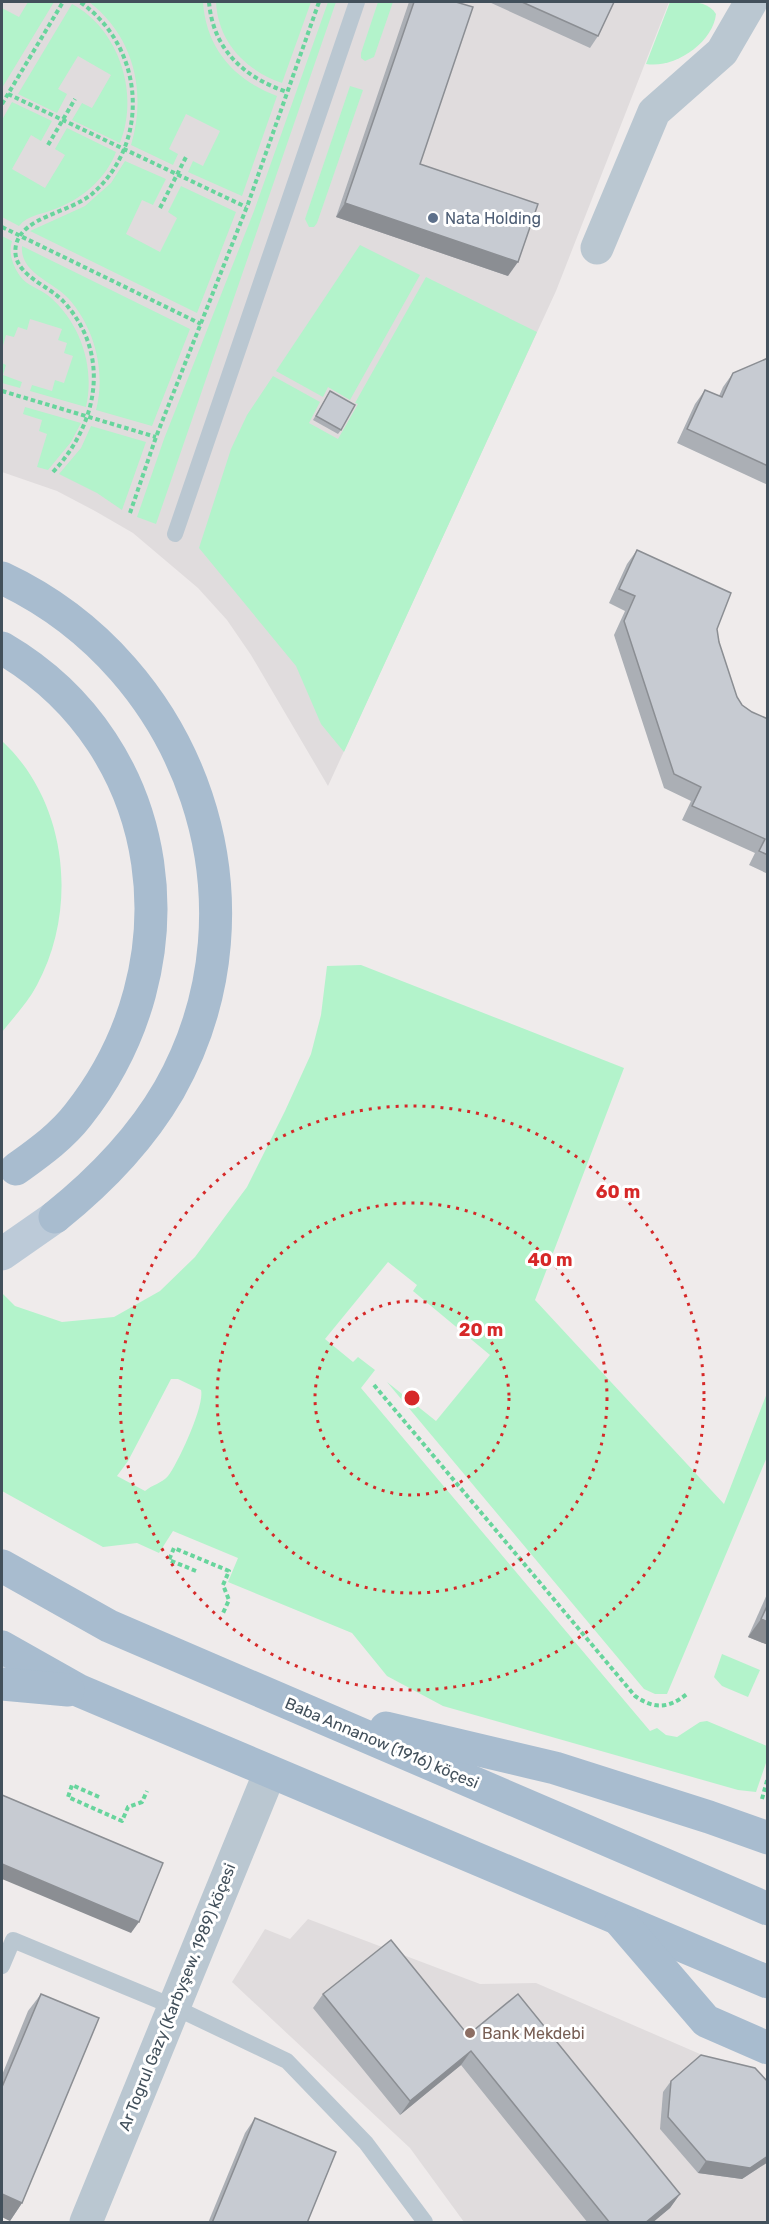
<svg xmlns="http://www.w3.org/2000/svg" width="769" height="2224" viewBox="0 0 769 2224" font-family="Rubik,sans-serif">
<style>
.education{fill:#e0dcdd}
.green{fill:#b3f3cb;fill-rule:evenodd}
.lines{fill:none;stroke-linecap:round;stroke-linejoin:round}
.path{stroke:#68d59d;stroke-width:4;stroke-dasharray:4.5 3;stroke-linecap:butt}
.lane{stroke:#bac7d1;stroke-width:16}
.street{stroke:#bac7d1;stroke-width:33}
.secondary{stroke:#bccad8;stroke-width:33}
.primary{stroke:#a8bccf;stroke-width:33}
.wall{fill:#abafb5}
.shaded-wall{fill:#8b8e93}
.building{fill:#c7cbd2;stroke:#8b8e93;stroke-width:1.5}
.ring{fill:none;stroke:#d62828;stroke-width:3;stroke-dasharray:3 6}
.service-dot{fill:#5c6f8a;stroke:#fff;stroke-width:2}
.education-dot{fill:#8d6e63;stroke:#fff;stroke-width:2}
.labels{text-anchor:middle;dominant-baseline:central;stroke-width:6;stroke-linejoin:round;paint-order:stroke}
.service-label{font-size:16px;fill:#4e5e75;stroke:#fff;text-anchor:start}
.street-label{font-size:16px;fill:#42505b;stroke:#fff}
.education-label{font-size:16px;fill:#785e54;stroke:#fff;text-anchor:start}
.centre{fill:#d62828;stroke:#fff;stroke-width:3}
.ring-label{font-size:18px;text-anchor:middle;font-weight:bold;fill:#d62828;stroke:#fff;stroke-width:6;stroke-linejoin:round;paint-order:stroke}
</style>
<rect width="100%" height="100%" fill="#efebeb"/>
<g class="education">
<path d="M 2,2 L 669,2 L 556,291 L 328,786 L 251,655 L 227,620 L 198,588 L 133,533 L 95,511 L 57,491 L 2,472 Z"/>
<path d="M 308,1919 L 480,1984 L 536,1983 L 767,2083 L 767,2222 L 464,2222 L 410,2148 L 232,1982 L 265,1929 L 290,1939 Z"/>
</g>
<g class="green">
<path d="M 28,2 L 54,2 L 2,88 L 2,8 L 19,17 Z"/>
<path d="M 89,2 L 203,2 C 206,48 234,80 277,96 L 242,196 L 188,172 L 193,161 L 203,166 L 220,131 L 186,114 L 169,149 L 178,154 L 173,165 L 131,145 C 147,93 134,36 89,2 Z"/>
<path d="M 216,2 L 311,2 L 282,83 C 245,70 218,42 216,2 Z"/>
<path d="M 328,2 L 336,2 L 156,524 L 137,517 L 164,439 L 254,211 Z"/>
<path d="M 378,2 L 393,2 L 374,57 L 365,61 L 361,58 L 361,53 Z"/>
<path d="M 670,2 C 686,1 708,0 716,14 C 713,43 674,69 646,64 Z"/>
<path d="M 72,4 C 119,29 140,94 120,143 L 72,120 L 82,103 L 92,108 L 111,75 L 78,56 L 58,89 L 67,94 L 57,113 L 18,94 Z"/>
<path d="M 350,86 L 363,90 L 317,223 L 314,227 L 309,227 L 305,219 Z"/>
<path d="M 12,102 L 52,121 L 41,141 L 31,135 L 12,169 L 45,188 L 65,155 L 55,149 L 67,128 L 116,152 C 106,179 80,201 52,210 C 40,215 28,215 19,226 L 2,217 L 2,120 Z"/>
<path d="M 125,161 L 166,179 L 153,205 L 142,200 L 126,234 L 160,252 L 177,218 L 168,212 L 181,186 L 236,212 L 197,313 L 30,231 L 85,206 L 111,183 Z"/>
<path d="M 2,236 L 12,241 C 8,253 13,266 20,276 C 27,286 41,289 50,297 C 81,324 95,368 86,407 L 30,391 L 32,385 L 52,391 L 55,380 L 64,383 L 73,356 L 64,353 L 67,343 L 58,340 L 62,329 L 30,319 L 27,330 L 18,327 L 14,337 L 6,335 L 2,349 Z"/>
<path d="M 360,245 L 420,275 L 350,400 L 328,387 L 323,397 L 276,371 Z"/>
<path d="M 22,246 L 190,329 L 152,426 L 96,410 C 106,372 95,328 68,298 C 52,281 20,273 22,246 Z"/>
<path d="M 426,277 L 537,332 L 344,752 L 321,724 L 296,666 L 199,548 L 231,449 L 247,415 L 273,376 L 320,402 L 309,423 L 338,439 L 358,404 L 355,403 Z"/>
<path d="M 2,363 L 6,365 L 3,375 L 22,382 L 20,388 L 2,383 Z"/>
<path d="M 25,407 L 81,423 L 71,442 L 48,470 L 37,467 L 47,434 L 39,431 L 42,420 L 23,414 Z"/>
<path d="M 91,426 L 146,442 L 122,510 L 97,493 L 59,474 L 81,448 Z"/>
<path d="M 2,741 C 67,801 79,907 37,985 C 28,1002 14,1017 2,1032 Z"/>
<path d="M 361,965 L 624,1068 L 535,1300 L 724,1504 L 767,1393 L 767,1457 L 667,1694 L 655,1694 L 644,1689 L 387,1382 L 436,1421 L 490,1355 L 413,1291 L 417,1285 L 388,1262 L 325,1339 L 353,1362 L 358,1357 L 375,1370 L 361,1388 L 650,1731 L 657,1728 L 666,1735 L 677,1737 L 700,1722 L 707,1721 L 767,1746 L 767,1760 L 756,1792 L 738,1790 L 443,1706 L 387,1676 L 352,1633 L 228,1582 L 238,1558 L 173,1531 L 159,1553 L 137,1543 L 103,1547 L 2,1491 L 2,1293 L 15,1306 L 62,1322 L 114,1317 L 160,1291 L 195,1257 L 247,1187 L 285,1111 L 311,1054 L 321,1015 L 327,966 ZM 171,1379 L 178,1379 L 201,1390 C 205,1405 178,1463 168,1476 C 162,1483 152,1485 145,1491 L 117,1476 L 128,1461 Z"/>
<path d="M 722,1654 L 760,1670 L 748,1697 L 722,1686 L 714,1677 Z"/>
</g>
<g class="lines">
<g class="path">
<path d="M 209,2 C 213,49 243,77 287,92"/>
<path d="M 8,94 L 246,207"/>
<path d="M 2,104 L 63,2"/>
<path d="M 48,145 L 75,99"/>
<path d="M 160,208 L 186,157"/>
<path d="M 2,227 L 201,324"/>
<path d="M 2,391 L 156,437"/>
<path d="M 53,472 C 98,424 112,354 63,301 C 47,284 10,274 16,245 C 22,217 69,213 92,194 C 152,142 144,46 80,2"/>
<path d="M 130,513 L 156,437 L 248,204 L 319,2"/>
<path d="M 374,1385 L 635,1696 C 655,1710 669,1708 687,1694"/>
<path d="M 196,1571 L 169,1560 L 174,1548 L 229,1571 L 223,1585 L 229,1600 L 223,1613"/>
<path d="M 99,1797 L 72,1785 L 68,1797 L 122,1821 L 128,1807 L 142,1802 L 147,1791"/>
<path d="M 762,1799 L 768,1777"/>
</g>
<g class="lane">
<path d="M 175,534 L 357,2"/>
<path d="M 2,1966 L 13,1940 L 172,2006 L 287,2061 L 366,2143 L 425,2222"/>
</g>
<g class="street">
<path d="M 597,248 L 654,112 L 722,52 L 751,2"/>
<path d="M 86,2222 L 270,1772"/>
</g>
<path class="secondary" d="M 2,1254 L 55,1217"/>
<g class="primary">
<path d="M 2,578 C 192,667 275,903 169,1090 C 140,1140 100,1181 55,1217"/>
<path d="M 2,648 C 171,747 196,966 78,1115 C 61,1137 38,1153 16,1169"/>
<path d="M 2,1566 L 109,1626 L 768,1909"/>
<path d="M 2,1647 L 80,1691 L 768,1982"/>
<path d="M 2,1684 L 68,1690"/>
<path d="M 386,1728 L 555,1768 L 709,1817 L 768,1838"/>
<path d="M 621,1922 L 706,2021 L 768,2048"/>
</g>
</g>
<g class="wall">
<path d="M 409,2 L 456,2 L 420,164 L 508,276 L 336,217 Z"/>
<path d="M 489,2 L 614,2 L 598,36 L 590,48 Z"/>
<path d="M 768,358 L 768,485 L 677,443 L 695,404 L 705,390 L 719,396 L 723,387 L 733,373 Z"/>
<path d="M 330,391 L 341,430 L 338,434 L 313,420 Z"/>
<path d="M 637,550 L 717,629 L 719,642 L 737,697 L 742,705 L 752,712 L 768,719 L 768,874 L 749,865 L 755,853 L 682,820 L 691,801 L 664,788 L 614,635 L 625,611 L 609,603 L 627,564 Z"/>
<path d="M 768,1592 L 768,1645 L 748,1637 Z"/>
<path d="M 41,1994 L 22,2203 L 10,2221 L 2,2217 L 2,2075 L 28,2011 Z"/>
<path d="M 323,1994 L 468,2035 L 680,2194 L 670,2208 L 652,2223 L 588,2223 L 461,2065 L 400,2115 L 313,2008 Z"/>
<path d="M 671,2081 L 768,2082 L 768,2162 L 742,2179 L 698,2173 L 660,2129 L 663,2092 Z"/>
<path d="M 255,2118 L 307,2223 L 208,2223 L 245,2133 Z"/>
</g>
<g class="shaded-wall">
<path d="M 345,203 L 518,262 L 508,276 L 336,217 Z"/>
<path d="M 761,1619 L 768,1622 L 768,1645 L 748,1637 Z"/>
<path d="M 2,1864 L 139,1922 L 131,1933 L 2,1879 Z"/>
<path d="M 471,2051 L 461,2065 L 400,2115 L 410,2101 Z"/>
<path d="M 768,2156 L 768,2162 L 742,2179 L 698,2173 L 706,2161 Z"/>
<path d="M 2,2194 L 22,2203 L 10,2221 L 2,2217 Z"/>
<path d="M 680,2194 L 670,2208 L 652,2223 L 645,2223 Z"/>
</g>
<g class="building">
<path d="M 414,2 L 456,2 L 473,7 L 420,164 L 538,204 L 518,262 L 345,203 Z"/>
<path d="M 522,2 L 614,2 L 598,36 Z"/>
<path d="M 768,358 L 768,466 L 687,429 L 705,390 L 722,397 L 733,373 Z"/>
<path d="M 330,391 L 355,405 L 341,430 L 316,416 Z"/>
<path d="M 637,550 L 731,593 L 717,629 L 719,642 L 737,697 L 742,705 L 752,712 L 768,719 L 768,855 L 759,851 L 765,839 L 692,806 L 701,787 L 674,774 L 624,621 L 635,596 L 619,589 Z"/>
<path d="M 768,1604 L 768,1622 L 761,1619 Z"/>
<path d="M 2,1795 L 163,1863 L 139,1922 L 2,1864 Z"/>
<path d="M 391,1940 L 468,2035 L 518,1994 L 680,2194 L 645,2223 L 610,2223 L 471,2051 L 410,2101 L 323,1994 Z"/>
<path d="M 41,1994 L 99,2018 L 22,2203 L 2,2194 L 2,2087 Z"/>
<path d="M 701,2055 L 755,2068 L 768,2082 L 768,2156 L 750,2168 L 706,2161 L 668,2117 L 671,2081 Z"/>
<path d="M 255,2118 L 336,2152 L 307,2223 L 212,2223 Z"/>
</g>
<g class="ring">
<circle cx="412" cy="1398" r="97"/>
<circle cx="412" cy="1398" r="195"/>
<circle cx="412" cy="1398" r="292"/>
</g>
<circle class="service-dot" cx="433" cy="218" r="6"/>
<circle class="education-dot" cx="470" cy="2033" r="6"/>
<g class="labels">
<g class="service-label">
<text x="445" y="218">Nata Holding</text>
</g>
<g class="street-label">
<text transform="translate(382 1743) rotate(23)">Baba Annanow (1916) köçesi</text>
<text transform="translate(177 1997) rotate(-68)">Ar Togrul Gazy (Karbyşew, 1989) köçesi</text>
</g>
<g class="education-label">
<text x="482" y="2033">Bank Mekdebi</text>
</g>
</g>
<circle cx="412" cy="1398" r="9" class="centre"/>
<g class="ring-label">
<text x="618" y="1198">60 m</text>
<text x="550" y="1266">40 m</text>
<text x="481" y="1336">20 m</text>
</g>
<rect width="769" height="2224" fill="none" stroke="#42505b" stroke-width="6"/>
</svg>
